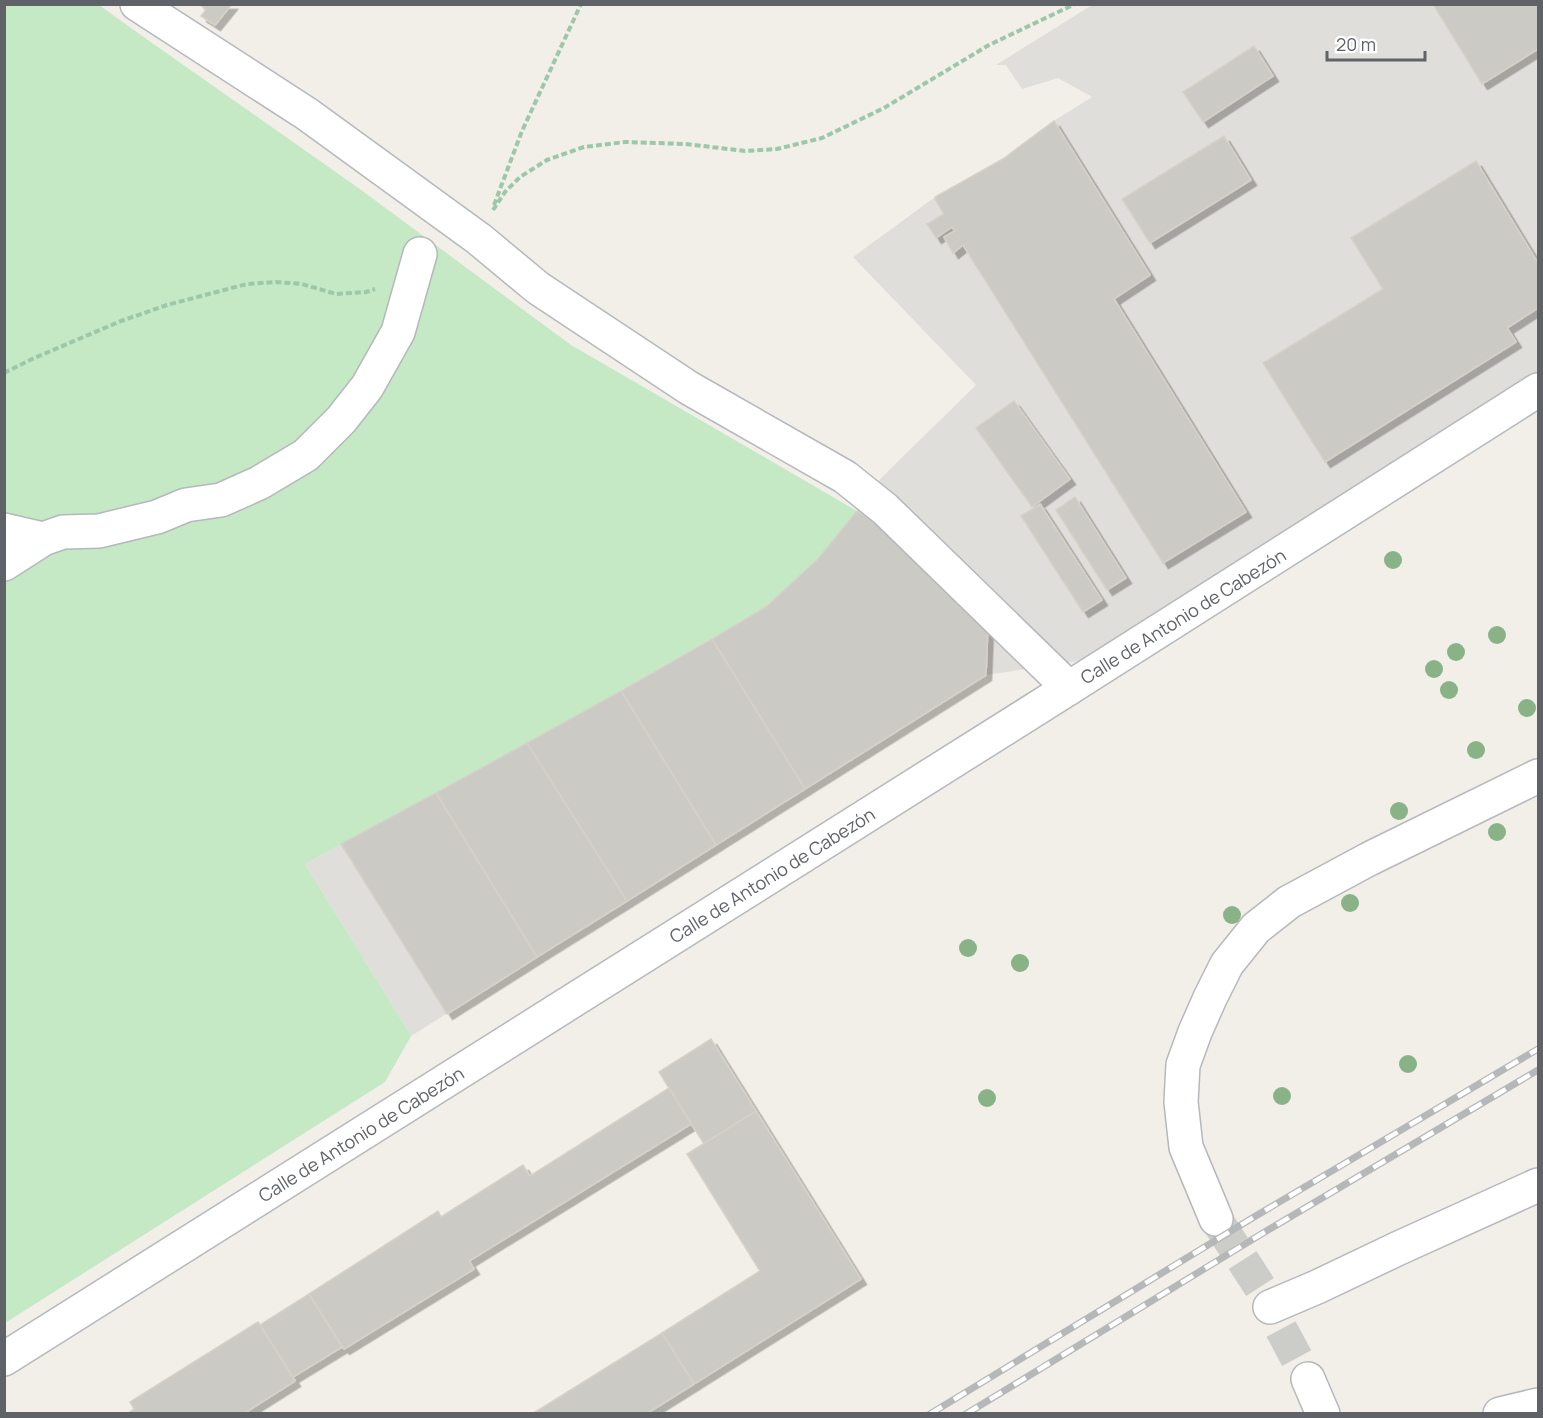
<svg xmlns="http://www.w3.org/2000/svg" width="1543" height="1418" viewBox="0 0 1543 1418" font-family="Manrope,sans-serif">
<style>
.industrial{fill:#e0deda}
.green{fill:#c5e8c5}
.building{fill:#cccac5;stroke:#d6d1c6;stroke-width:1.5;filter:url(#shadow)}
.lines{fill:none;stroke-linecap:round;stroke-linejoin:round}
.minor-tunnel{stroke:#ccccc8;stroke-width:33;stroke-dasharray:33 16;stroke-linecap:butt}
.minor-casing{stroke:#b5b8bc;stroke-width:36}
.path{stroke:#9cc7a9;stroke-width:4;stroke-dasharray:6 3;stroke-linecap:butt}
.minor{stroke:#fff;stroke-width:33}
.rail-casing{stroke:#b6b7b8;stroke-width:7}
.rail{stroke:#fff;stroke-width:4.5;stroke-dasharray:14;stroke-linecap:butt}
.tree{fill:#89b387}
.labels{text-anchor:middle;dominant-baseline:central;stroke-width:5;stroke-linejoin:round;paint-order:stroke}
.street-label{font-size:18px;fill:#5f6368;stroke:#fff}
</style>
<defs>
<filter id="shadow"><feDropShadow dx="5.5" dy="5.5" stdDeviation="0" flood-color="#0004"/></filter>
</defs>
<rect width="100%" height="100%" fill="#f1efe8"/>
<path class="industrial" d="M 1092,5 L 1538,5 L 1538,388 L 1078,661 L 986,675 L 411,1036 L 305,864 L 559,726 L 766,607 L 818,559 L 857,511 L 881,478 L 976,385 L 853,257 L 935,197 L 1002,159 L 1049,124 L 1092,97 L 1058,78 L 1022,89 L 1006,65 L 996,65 Z"/>
<path class="green" d="M 5,5 L 99,5 L 145,38 L 357,187 L 571,345 L 857,511 L 818,559 L 766,607 L 559,726 L 305,864 L 411,1036 L 385,1082 L 5,1323 Z"/>
<g class="building">
<path d="M 200,4 L 232,4 L 215,25 L 201,16 L 206,10 Z"/>
<path d="M 1433,4 L 1538,4 L 1538,49 L 1482,84 Z"/>
<path d="M 1254,46 L 1273,76 L 1203,122 L 1183,92 Z"/>
<path d="M 1054,121 L 1150,275 L 1114,299 L 1246,512 L 1163,563 L 963,245 L 953,253 L 944,237 L 955,231 L 952,227 L 936,238 L 927,224 L 944,214 L 936,201 L 935,197 L 1003,159 Z"/>
<path d="M 1224,136 L 1251,180 L 1150,243 L 1122,199 Z"/>
<path d="M 1476,161 L 1538,263 L 1538,308 L 1507,328 L 1516,342 L 1325,462 L 1263,363 L 1383,289 L 1351,238 Z"/>
<path d="M 1014,401 L 1070,479 L 1032,507 L 976,428 Z"/>
<path d="M 1075,497 L 1126,578 L 1107,590 L 1056,510 Z"/>
<path d="M 1040,504 L 1102,600 L 1083,612 L 1021,516 Z"/>
<path d="M 857,511 L 887,528 L 988,625 L 986,675 L 805,789 L 712,639 L 766,607 L 818,559 Z"/>
<path d="M 712,639 L 805,789 L 716,845 L 621,691 Z"/>
<path d="M 621,691 L 716,845 L 627,901 L 527,743 Z"/>
<path d="M 527,743 L 627,901 L 537,957 L 436,793 Z"/>
<path d="M 436,793 L 537,957 L 447,1014 L 341,844 Z"/>
<path d="M 711,1039 L 756,1111 L 704,1144 L 659,1072 Z"/>
<path d="M 669,1088 L 691,1124 L 469,1261 L 474,1269 L 344,1349 L 309,1294 L 438,1211 L 441,1217 L 523,1165 L 530,1176 Z"/>
<path d="M 756,1111 L 861,1279 L 694,1384 L 662,1333 L 760,1271 L 687,1154 Z"/>
<path d="M 309,1294 L 342,1347 L 293,1377 L 260,1325 Z"/>
<path d="M 258,1322 L 295,1381 L 243,1414 L 127,1414 L 134,1409 L 130,1402 Z"/>
<path d="M 662,1333 L 694,1384 L 646,1414 L 532,1414 Z"/>
</g>
<g class="lines">
<g class="minor-tunnel">
<path d="M 1216,1219 L 1260,1287"/>
<path d="M 1281,1329 L 1308,1379"/>
</g>
<g class="minor-casing">
<g id="minor">
<path d="M 137,4 L 307,114 L 479,239 L 538,288 L 689,388 L 845,477 L 885,509 L 1069,688"/>
<path d="M 4,530 L 43,539"/>
<path d="M 4,564 L 43,539 L 63,532 L 99,531 L 157,517 L 186,505 L 221,500 L 259,483 L 306,455 L 341,420 L 367,387 L 398,332 L 420,254"/>
<path d="M 1216,1219 L 1186,1147 L 1181,1102 L 1183,1065 L 1195,1032 L 1210,998 L 1227,964 L 1256,928 L 1289,902 L 1369,859 L 1538,776"/>
<path d="M 1270,1307 L 1317,1287 L 1399,1248 L 1538,1185"/>
<path d="M 4,1359 L 1069,688 L 1538,390"/>
<path d="M 1308,1379 L 1323,1414"/>
<path d="M 1500,1414 L 1538,1405"/>
</g>
</g>
<g class="path">
<path d="M 494,205 L 522,131 L 581,4"/>
<path d="M 493,210 L 505,192 L 520,177 L 547,160 L 584,147 L 625,142 L 686,144 L 745,151 L 777,149 L 822,138 L 884,108 L 989,45 L 1075,4"/>
<path d="M 4,373 L 32,359 L 121,321 L 167,305 L 247,284 L 276,282 L 302,284 L 336,294 L 366,292 L 375,289"/>
</g>
<use href="#minor" class="minor"/>
<g class="rail-casing">
<g id="rail">
<path d="M 930,1414 L 1254,1217 L 1538,1049"/>
<path d="M 966,1414 L 1263,1233 L 1538,1070"/>
</g>
</g>
<use href="#rail" class="rail"/>
</g>
<g class="tree">
<circle cx="1393" cy="560" r="9"/>
<circle cx="1497" cy="635" r="9"/>
<circle cx="1456" cy="652" r="9"/>
<circle cx="1434" cy="669" r="9"/>
<circle cx="1449" cy="690" r="9"/>
<circle cx="1527" cy="708" r="9"/>
<circle cx="1476" cy="750" r="9"/>
<circle cx="1399" cy="811" r="9"/>
<circle cx="1497" cy="832" r="9"/>
<circle cx="1350" cy="903" r="9"/>
<circle cx="1232" cy="915" r="9"/>
<circle cx="968" cy="948" r="9"/>
<circle cx="1020" cy="963" r="9"/>
<circle cx="1408" cy="1064" r="9"/>
<circle cx="1282" cy="1096" r="9"/>
<circle cx="987" cy="1098" r="9"/>
</g>
<g class="labels">
<g class="street-label">
<text transform="translate(1183 616) rotate(-32)">Calle de Antonio de Cabezón</text>
<text transform="translate(772 875) rotate(-32)">Calle de Antonio de Cabezón</text>
<text transform="translate(361 1134) rotate(-32)">Calle de Antonio de Cabezón</text>
</g>
</g>
<rect width="1543" height="1418" fill="none" stroke="#5f6368" stroke-width="12"/>
<path d="M1327 51v9h98v-9" fill="none" stroke="#5f6368" stroke-width="3"/>
<text x="1336" y="51" font-size="18" fill="#5f6368" stroke="#ffffff" stroke-width="4.5" paint-order="stroke">20 m</text>
</svg>
